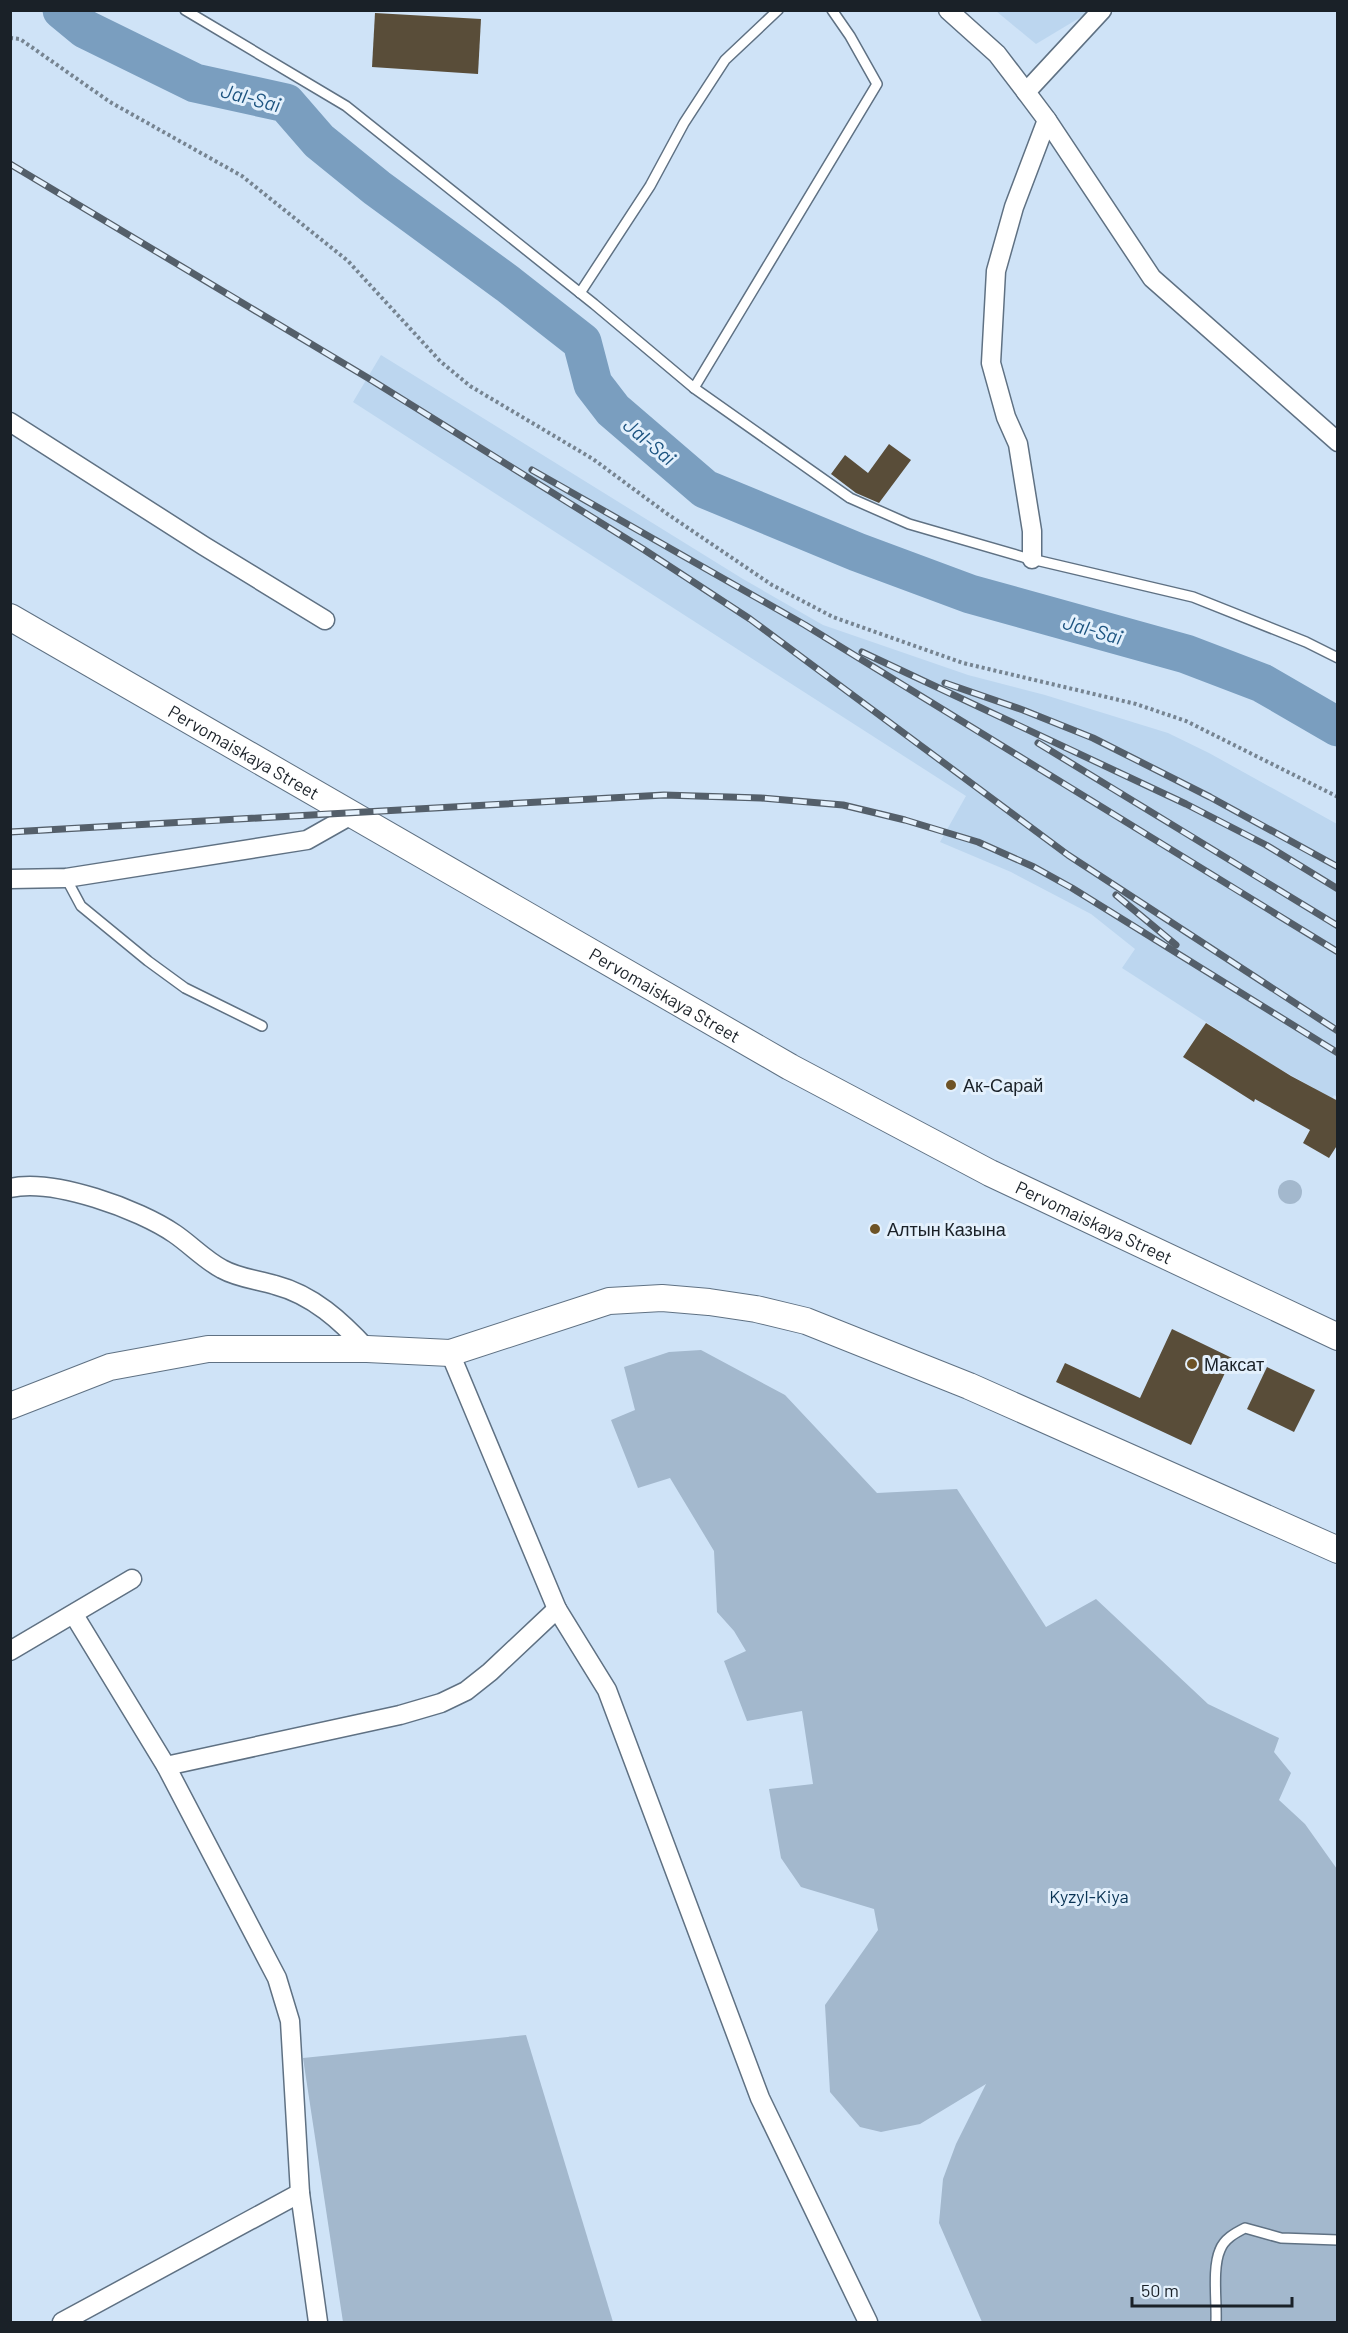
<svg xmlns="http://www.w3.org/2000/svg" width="1348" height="2333" viewBox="0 0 1348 2333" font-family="Barlow,sans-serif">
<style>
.built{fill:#bcd6ef}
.green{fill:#a3b8cd}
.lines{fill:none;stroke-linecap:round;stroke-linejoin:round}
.river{stroke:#7a9ebf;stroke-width:39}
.building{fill:#594d39}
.lane-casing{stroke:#5f7183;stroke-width:12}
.street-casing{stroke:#5f7183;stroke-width:21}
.secondary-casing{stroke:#5f7183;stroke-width:28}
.path{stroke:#768491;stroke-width:4;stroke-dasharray:3 3;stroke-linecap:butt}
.lane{stroke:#fff;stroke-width:9}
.street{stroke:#fff;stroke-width:18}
.secondary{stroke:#fff;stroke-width:26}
.rail-casing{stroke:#545f6a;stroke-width:7}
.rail{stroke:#e3f0fc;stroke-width:4.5;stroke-dasharray:14;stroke-linecap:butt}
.poi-dot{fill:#6e5325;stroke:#e3f0fc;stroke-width:2}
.labels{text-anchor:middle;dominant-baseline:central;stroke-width:6;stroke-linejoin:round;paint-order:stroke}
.street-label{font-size:18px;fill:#1a2128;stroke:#e3f0fc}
.poi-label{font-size:18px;fill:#1a2128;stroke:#e3f0fc;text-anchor:start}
.park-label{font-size:18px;fill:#083354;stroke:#e3f0fc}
.water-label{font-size:20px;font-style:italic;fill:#1d5480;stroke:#e3f0fc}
</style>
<rect width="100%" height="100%" fill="#cfe3f7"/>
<g class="built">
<path d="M 996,11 L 1091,11 L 1036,44 Z"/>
<path d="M 381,355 L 743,579 L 823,625 L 968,675 L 1045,695 L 1168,733 L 1209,753 L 1337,824 L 1337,1097 L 1334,1095 L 1330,1102 L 1312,1092 L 1314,1088 L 1276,1067 L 1122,968 L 1135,949 L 1091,914 L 1011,872 L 940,842 L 966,796 L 353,402 Z"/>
</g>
<g class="green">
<circle cx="1290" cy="1192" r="12"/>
<path d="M 701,1350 L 785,1395 L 877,1493 L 957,1489 L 1046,1627 L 1096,1599 L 1208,1704 L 1279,1738 L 1274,1752 L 1291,1773 L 1279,1800 L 1305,1824 L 1337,1869 L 1337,2322 L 982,2322 L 939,2223 L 943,2179 L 956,2144 L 986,2084 L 920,2124 L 881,2132 L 860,2127 L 830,2092 L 825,2005 L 878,1930 L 874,1909 L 801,1887 L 781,1858 L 769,1789 L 813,1784 L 802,1711 L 747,1721 L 724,1661 L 746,1651 L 734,1631 L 717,1612 L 714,1551 L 670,1478 L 638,1488 L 611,1420 L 635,1410 L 624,1367 L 669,1352 Z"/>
<path d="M 526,2035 L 613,2322 L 343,2322 L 303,2058 Z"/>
</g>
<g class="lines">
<path class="river" d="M 62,10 L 85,29 L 195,83 L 286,103 L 319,141 L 377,188 L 508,284 L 582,342 L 593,384 L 613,410 L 705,489 L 857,552 L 970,594 L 1186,654 L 1262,683 L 1338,727"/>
</g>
<g class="building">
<path d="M 375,13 L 481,19 L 478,74 L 372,67 Z"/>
<path d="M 889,444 L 911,460 L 879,503 L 856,493 L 831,474 L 845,455 L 868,473 Z"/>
<path d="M 1206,1023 L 1291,1076 L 1338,1101 L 1338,1144 L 1329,1158 L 1303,1143 L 1310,1130 L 1255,1099 L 1254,1102 L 1183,1057 Z"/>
<path d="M 1172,1329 L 1232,1358 L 1191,1445 L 1056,1382 L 1065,1363 L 1140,1398 Z"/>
<path d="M 1267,1367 L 1315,1390 L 1294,1432 L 1247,1409 Z"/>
</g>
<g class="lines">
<g class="lane-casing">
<g id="lane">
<path d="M 185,10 L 346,106 L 594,304 L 694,388 L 850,498 L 909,524 L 1023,557 L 1193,597 L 1306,642 L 1338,658"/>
<path d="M 580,293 L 650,186 L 684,123 L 725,60 L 778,10"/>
<path d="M 694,388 L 877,84 L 850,36 L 832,10"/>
<path d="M 66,878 L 81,906 L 148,961 L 185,988 L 262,1026"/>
<path d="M 1216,2322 C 1217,2302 1212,2268 1220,2250 C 1224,2239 1235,2233 1245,2228 L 1281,2238 L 1338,2240"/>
</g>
</g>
<g class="street-casing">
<g id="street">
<path d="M 948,10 L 997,54 L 1026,92 L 1047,120 L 1152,278 L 1338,442"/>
<path d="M 1026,92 L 1102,10"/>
<path d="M 10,422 L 204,546 L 325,620"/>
<path d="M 1032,559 L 1032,531 L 1018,444 L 1006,417 L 991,363 L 996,271 L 1014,207 L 1047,120"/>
<path d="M 10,879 L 66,878 L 307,840 L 353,814"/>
<path d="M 10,1188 C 53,1178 139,1209 175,1234 C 191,1245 205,1260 222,1269 C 238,1278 258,1280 275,1285 C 313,1295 341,1321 367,1349"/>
<path d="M 450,1353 L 557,1609 L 607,1690 L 760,2098 L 868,2322"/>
<path d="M 74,1615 L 166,1766 L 277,1978 L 290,2021 L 300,2193 L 318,2322"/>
<path d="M 10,1651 L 132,1579"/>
<path d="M 166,1766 L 400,1715 L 441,1703 L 466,1691 L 490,1672 L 557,1609"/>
<path d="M 62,2322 L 300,2193"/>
</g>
</g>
<g class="secondary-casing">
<g id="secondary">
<path id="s1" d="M 10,617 L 790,1067 L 990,1173 L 1338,1337"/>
<path d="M 10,1406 L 110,1367 L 208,1349 L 367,1349 L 450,1353 L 609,1301 L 662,1298 L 709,1302 L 756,1309 L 806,1321 L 969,1386 L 1338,1550"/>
</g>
</g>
<path class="path" d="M 10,38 L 20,39 L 110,102 L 242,176 L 348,261 L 440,361 L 470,386 L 593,459 L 666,513 L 772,585 L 833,617 L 963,663 L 1136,704 L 1186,721 L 1338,797"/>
<use href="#lane" class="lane"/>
<use href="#street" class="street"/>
<use href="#secondary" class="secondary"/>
<g class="rail-casing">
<g id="rail">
<path d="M 10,164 L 368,378 L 643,549 L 750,619 L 1068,855 L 1338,1031"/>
<path d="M 532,470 L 805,625 L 1338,952"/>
<path d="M 862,652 L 1186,804 L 1266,845 L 1338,889"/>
<path d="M 945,683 L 1023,710 L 1093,738 L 1210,797 L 1338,867"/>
<path d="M 1038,743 L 1338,926"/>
<path d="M 10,832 L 664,795 L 761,798 L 843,805 L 905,820 L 978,842 L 1034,867 L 1072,888 L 1338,1053"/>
<path d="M 1116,895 L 1176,945"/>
</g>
</g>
<use href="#rail" class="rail"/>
</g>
<g class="poi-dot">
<circle cx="951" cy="1085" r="6"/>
<circle cx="875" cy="1229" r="6"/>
<circle cx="1192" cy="1364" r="6"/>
</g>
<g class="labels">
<g class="street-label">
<text stroke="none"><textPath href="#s1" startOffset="270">Pervomaiskaya Street</textPath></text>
<text stroke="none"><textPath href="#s1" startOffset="756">Pervomaiskaya Street</textPath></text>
<text stroke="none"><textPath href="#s1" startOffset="1242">Pervomaiskaya Street</textPath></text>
</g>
<g class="poi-label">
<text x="963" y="1085">Ак-Сарай</text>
<text x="887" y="1229">Алтын Казына</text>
<text x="1204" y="1364">Максат</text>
</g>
<g class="park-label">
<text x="1089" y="1896">Kyzyl-Kiya</text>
</g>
<g class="water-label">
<text transform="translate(251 97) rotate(15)">Jal-Sai</text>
<text transform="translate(650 441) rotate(40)">Jal-Sai</text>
<text transform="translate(1093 629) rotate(16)">Jal-Sai</text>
</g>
</g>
<rect width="1348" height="2333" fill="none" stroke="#1a2128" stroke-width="24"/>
<path d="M1132 2297v9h160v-9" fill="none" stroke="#1a2128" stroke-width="3"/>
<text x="1141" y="2297" font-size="18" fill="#1a2128" stroke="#e3f0fc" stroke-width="4.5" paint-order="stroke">50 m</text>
</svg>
